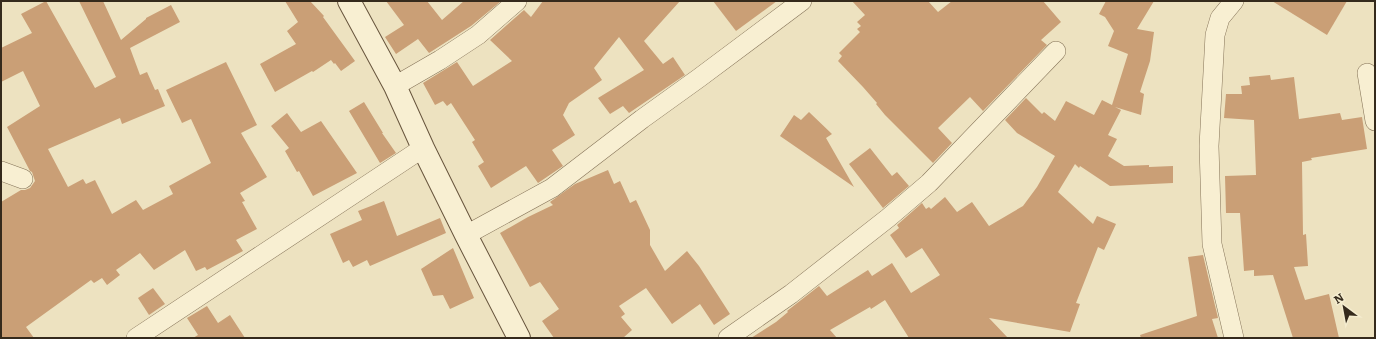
<svg xmlns="http://www.w3.org/2000/svg" width="1376" height="339" viewBox="0 0 1376 339" font-family="Literata,serif">
<style>
.building{fill:#ca9f76}
.lines{fill:none;stroke-linecap:round;stroke-linejoin:round}
.street-casing{stroke:#857358;stroke-width:20}
.secondary-casing{stroke:#67543c;stroke-width:24}
.street{stroke:#f8efd2;stroke-width:19}
.secondary{stroke:#f8efd2;stroke-width:22}
</style>
<rect width="100%" height="100%" fill="#ede2c0"/>
<g class="building">
<path d="M 46,1 L 95,88 L 116,77 L 79,1 L 103,1 L 121,40 L 146,19 L 146,18 L 171,5 L 180,22 L 130,48 L 140,75 L 147,72 L 155,90 L 158,89 L 165,106 L 122,124 L 120,118 L 48,149 L 68,187 L 83,179 L 86,184 L 95,180 L 112,214 L 136,200 L 143,210 L 173,194 L 169,186 L 211,163 L 191,119 L 182,123 L 166,90 L 226,62 L 257,125 L 241,133 L 267,177 L 240,193 L 245,201 L 242,202 L 257,229 L 236,240 L 243,251 L 207,270 L 205,267 L 196,271 L 185,250 L 154,270 L 140,253 L 116,270 L 120,275 L 107,285 L 102,278 L 94,283 L 91,280 L 26,327 L 34,338 L 1,338 L 1,202 L 21,190 L 25,190 L 30,188 L 35,181 L 32,172 L 30,171 L 7,127 L 40,106 L 23,71 L 1,82 L 1,48 L 32,33 L 21,14 Z"/>
<path d="M 285,1 L 310,1 L 324,16 L 323,17 L 355,61 L 341,71 L 335,63 L 334,64 L 331,60 L 313,72 L 312,71 L 275,92 L 260,64 L 296,44 L 287,31 L 298,22 Z"/>
<path d="M 386,1 L 427,1 L 442,20 L 464,1 L 500,2 L 471,26 L 429,53 L 418,39 L 396,54 L 385,37 L 404,25 Z"/>
<path d="M 543,1 L 680,1 L 644,41 L 663,64 L 673,57 L 685,75 L 629,113 L 623,106 L 610,114 L 598,98 L 644,70 L 619,37 L 594,68 L 602,80 L 569,103 L 563,115 L 575,135 L 552,150 L 563,166 L 538,183 L 526,166 L 491,188 L 478,166 L 484,162 L 472,142 L 475,140 L 451,103 L 447,106 L 443,101 L 435,105 L 423,83 L 457,62 L 473,86 L 512,61 L 490,40 L 524,10 L 531,17 Z"/>
<path d="M 713,1 L 777,1 L 736,31 Z"/>
<path d="M 852,1 L 928,1 L 938,12 L 952,1 L 1043,1 L 1061,22 L 1041,40 L 1047,45 L 983,111 L 970,97 L 938,128 L 952,143 L 933,163 L 885,115 L 876,104 L 877,103 L 863,87 L 838,61 L 842,56 L 839,53 L 860,32 L 857,29 L 861,26 L 857,22 L 865,15 Z"/>
<path d="M 1106,1 L 1154,1 L 1137,29 L 1154,32 L 1150,61 L 1140,92 L 1144,94 L 1141,115 L 1115,107 L 1121,110 L 1108,135 L 1117,139 L 1108,156 L 1124,166 L 1149,165 L 1149,167 L 1173,166 L 1173,183 L 1110,186 L 1080,166 L 1079,168 L 1075,164 L 1058,192 L 1093,224 L 1097,216 L 1116,224 L 1104,250 L 1098,247 L 1076,303 L 1080,304 L 1070,332 L 989,318 L 1008,338 L 909,338 L 885,300 L 871,309 L 870,307 L 830,330 L 837,338 L 751,338 L 776,322 L 788,312 L 787,311 L 819,286 L 827,296 L 868,270 L 872,276 L 892,263 L 911,293 L 940,275 L 922,248 L 906,258 L 890,235 L 899,228 L 897,225 L 922,203 L 926,209 L 929,207 L 931,209 L 945,197 L 957,212 L 972,202 L 989,226 L 1023,206 L 1037,187 L 1055,156 L 1017,133 L 1005,120 L 1026,98 L 1042,114 L 1044,112 L 1055,121 L 1066,101 L 1094,115 L 1102,100 L 1112,105 L 1128,54 L 1108,46 L 1114,31 L 1105,17 L 1099,14 Z"/>
<path d="M 1272,1 L 1347,1 L 1327,35 Z"/>
<path d="M 1270,75 L 1271,80 L 1294,77 L 1299,119 L 1340,113 L 1342,120 L 1362,117 L 1367,149 L 1311,158 L 1312,160 L 1302,162 L 1303,235 L 1306,234 L 1308,266 L 1294,267 L 1305,300 L 1329,294 L 1339,338 L 1293,338 L 1273,275 L 1254,276 L 1254,270 L 1244,271 L 1240,213 L 1226,213 L 1225,176 L 1256,175 L 1254,120 L 1224,118 L 1226,94 L 1242,94 L 1241,86 L 1250,85 L 1249,77 Z"/>
<path d="M 364,102 L 383,133 L 382,133 L 396,153 L 380,163 L 349,111 Z"/>
<path d="M 809,112 L 832,134 L 826,138 L 854,187 L 780,136 L 794,115 L 801,120 Z"/>
<path d="M 287,113 L 301,132 L 321,121 L 357,173 L 313,196 L 299,171 L 297,172 L 285,151 L 289,148 L 271,126 Z"/>
<path d="M 870,148 L 892,176 L 897,172 L 909,186 L 883,208 L 849,164 Z"/>
<path d="M 608,170 L 614,184 L 620,181 L 630,203 L 636,200 L 650,230 L 650,245 L 665,271 L 687,251 L 699,266 L 730,314 L 714,325 L 700,304 L 672,324 L 646,288 L 619,306 L 625,314 L 621,317 L 632,330 L 623,338 L 554,338 L 542,321 L 559,309 L 540,282 L 530,287 L 500,233 L 528,217 L 553,205 L 550,202 L 575,184 Z"/>
<path d="M 384,201 L 397,236 L 440,218 L 446,233 L 370,266 L 367,260 L 353,267 L 349,260 L 343,263 L 330,234 L 362,220 L 358,211 Z"/>
<path d="M 453,248 L 474,298 L 450,309 L 443,295 L 433,296 L 421,269 Z"/>
<path d="M 1203,255 L 1218,318 L 1212,319 L 1218,338 L 1141,338 L 1140,335 L 1197,316 L 1188,257 Z"/>
<path d="M 153,288 L 165,304 L 149,315 L 138,298 Z"/>
<path d="M 207,306 L 218,323 L 230,315 L 245,338 L 193,338 L 198,335 L 187,318 Z"/>
</g>
<g class="lines">
<g class="street-casing">
<g id="street">
<path d="M 1367,73 L 1375,121"/>
<path d="M 395,86 L 440,60 L 478,35 L 517,1"/>
<path d="M 1,171 L 23,179"/>
<path d="M 466,235 L 552,188 L 642,119 L 699,78 L 802,1"/>
<path d="M 136,338 L 423,148"/>
<path d="M 728,338 L 791,294 L 888,218 L 929,183 L 1056,51"/>
<path d="M 1234,338 L 1212,244 L 1209,146 L 1215,35 L 1220,18 L 1234,1"/>
</g>
</g>
<g class="secondary-casing">
<path id="secondary" d="M 349,1 L 395,86 L 423,148 L 466,235 L 519,338"/>
</g>
<use href="#street" class="street"/>
<use href="#secondary" class="secondary"/>
</g>
<rect width="1376" height="339" fill="none" stroke="#352a1c" stroke-width="4"/>
<g transform="translate(1344 307) rotate(328)" stroke="#f4eccf" stroke-width="3" paint-order="stroke">
<path d="M0-3L7 15L0 10L-7 15Z" fill="#352a1c"/>
<text y="-6" font-size="11" font-weight="bold" text-anchor="middle" fill="#352a1c">N</text>
</g>
</svg>
